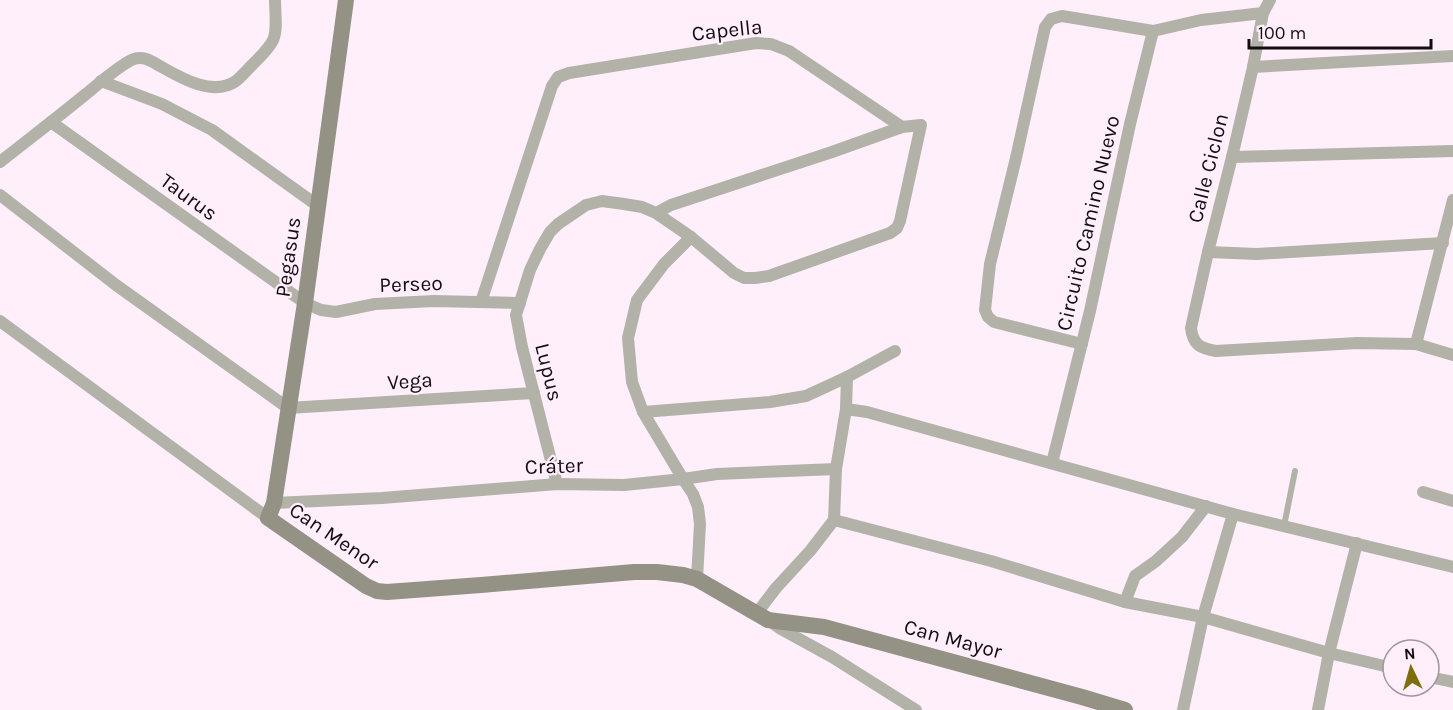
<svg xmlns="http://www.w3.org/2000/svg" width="1453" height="710" viewBox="0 0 1453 710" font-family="Karla,sans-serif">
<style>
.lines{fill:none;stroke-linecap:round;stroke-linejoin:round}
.lane{stroke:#b3b2a9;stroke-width:6}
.street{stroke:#b3b2a9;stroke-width:12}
.secondary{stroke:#949285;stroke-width:16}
.labels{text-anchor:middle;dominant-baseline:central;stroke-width:4.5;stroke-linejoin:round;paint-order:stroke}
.street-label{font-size:21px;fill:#130c11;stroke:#ffeffb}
</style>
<rect width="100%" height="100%" fill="#ffeffb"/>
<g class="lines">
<path class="lane" d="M 1284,526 L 1295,471"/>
<g class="street">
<path d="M 1270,0 L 1263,13 L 1253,67 L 1232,157 L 1208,252 L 1191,328 C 1193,345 1200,348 1216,351 L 1357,343 L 1416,344 L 1453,355"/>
<path d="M 1253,67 L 1453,56"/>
<path d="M 101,81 L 162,104 L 212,130 L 318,206"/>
<path d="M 51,122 L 305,303 L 321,310 L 336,312 L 375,304 L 434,301 L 520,303"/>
<path d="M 1232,157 L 1453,151"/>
<path d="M 0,162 C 29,139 58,117 86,94 C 97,85 122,63 134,59 C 144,56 151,61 160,66 C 181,78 213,97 236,81 C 242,76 247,70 253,64 C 280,38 276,37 275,0"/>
<path d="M 0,195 L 116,285 L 288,408 L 534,393"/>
<path d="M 691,237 L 664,264 L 637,300 L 628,338 L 632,382 L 643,412 L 683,479 L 693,494 L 698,507 L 700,524 L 697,579"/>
<path d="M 1208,252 L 1257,254 L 1443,243"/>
<path d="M 481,302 L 552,86 L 558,77 L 569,73 L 756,43 L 771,44 L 789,51 L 902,127"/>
<path d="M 0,321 L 268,518"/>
<path d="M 1082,344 L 994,322 L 988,317 L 985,310 L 990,264 L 1016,158 L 1045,27 L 1051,19 L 1062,16 L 1153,31 L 1201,20 L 1263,13"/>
<path d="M 1416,344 L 1453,200"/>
<path d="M 846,409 L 867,412 L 1233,514 L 1453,567"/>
<path d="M 643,412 L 770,402 L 806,396 L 847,377 L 895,351"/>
<path d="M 1052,463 L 1090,311 L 1130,124 L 1153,31"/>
<path d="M 557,484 L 522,347 L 516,315 L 530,270 L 540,249 L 550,232 L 558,224 L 586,205 L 602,201 L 624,204 L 642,207 L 656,213 L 671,205 L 832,152 L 902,127 L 921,125 L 900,221 L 897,228 L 890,233 L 769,276 L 755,278 L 744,278 L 734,273 L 691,237 L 656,213"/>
<path d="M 1423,492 L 1453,501"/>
<path d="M 274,503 L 382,498 L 557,484 L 624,485 L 683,479 L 717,474 L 836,469"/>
<path d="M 834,520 L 991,561 L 1125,602 L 1203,617 L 1329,653 L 1393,668"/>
<path d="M 1125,602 L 1135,576 L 1156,561 L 1182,537 L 1206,506"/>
<path d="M 757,613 L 776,588 L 810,551 L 834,520 L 836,469 L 846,409 L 847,377"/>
<path d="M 771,622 L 781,629 L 832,657 L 916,710"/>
<path d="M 1429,677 L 1453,682"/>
<path d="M 1183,710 L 1203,617 L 1233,514"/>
<path d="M 1318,710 L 1329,653 L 1357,543"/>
</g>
<path class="secondary" d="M 346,0 L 305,303 L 274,503 L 268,518 L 366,586 L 377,591 L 387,592 L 481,585 L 634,572 L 657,572 L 683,575 L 697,579 L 768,620 L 824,627 L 1082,697 L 1125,710"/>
</g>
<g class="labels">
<g class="street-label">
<text transform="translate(727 30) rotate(-6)">Capella</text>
<text transform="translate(1208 168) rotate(-76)">Calle Ciclon</text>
<text transform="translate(189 197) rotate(36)">Taurus</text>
<text transform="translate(1088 223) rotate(-77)">Circuito Camino Nuevo</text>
<text transform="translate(288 257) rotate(-82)">Pegasus</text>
<text transform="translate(411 284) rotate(-2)">Perseo</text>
<text transform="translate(549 372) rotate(76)">Lupus</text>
<text transform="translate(410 381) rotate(-4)">Vega</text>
<text transform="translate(554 466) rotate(-2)">Cráter</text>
<text transform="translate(334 536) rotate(34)">Can Menor</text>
<text transform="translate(953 639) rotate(15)">Can Mayor</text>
</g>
</g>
<g transform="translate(1411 668) rotate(355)"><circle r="28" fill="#ffeffb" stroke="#a1949d" stroke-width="1.5"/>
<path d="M0-4.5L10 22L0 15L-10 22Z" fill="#7d6e0c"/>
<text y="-9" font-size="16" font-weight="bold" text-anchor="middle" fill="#130c11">N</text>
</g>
<path d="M1249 39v9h182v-9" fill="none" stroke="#130c11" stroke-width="3"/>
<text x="1258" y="39" font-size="18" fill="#130c11" stroke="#ffeffb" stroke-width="4.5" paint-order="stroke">100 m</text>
</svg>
